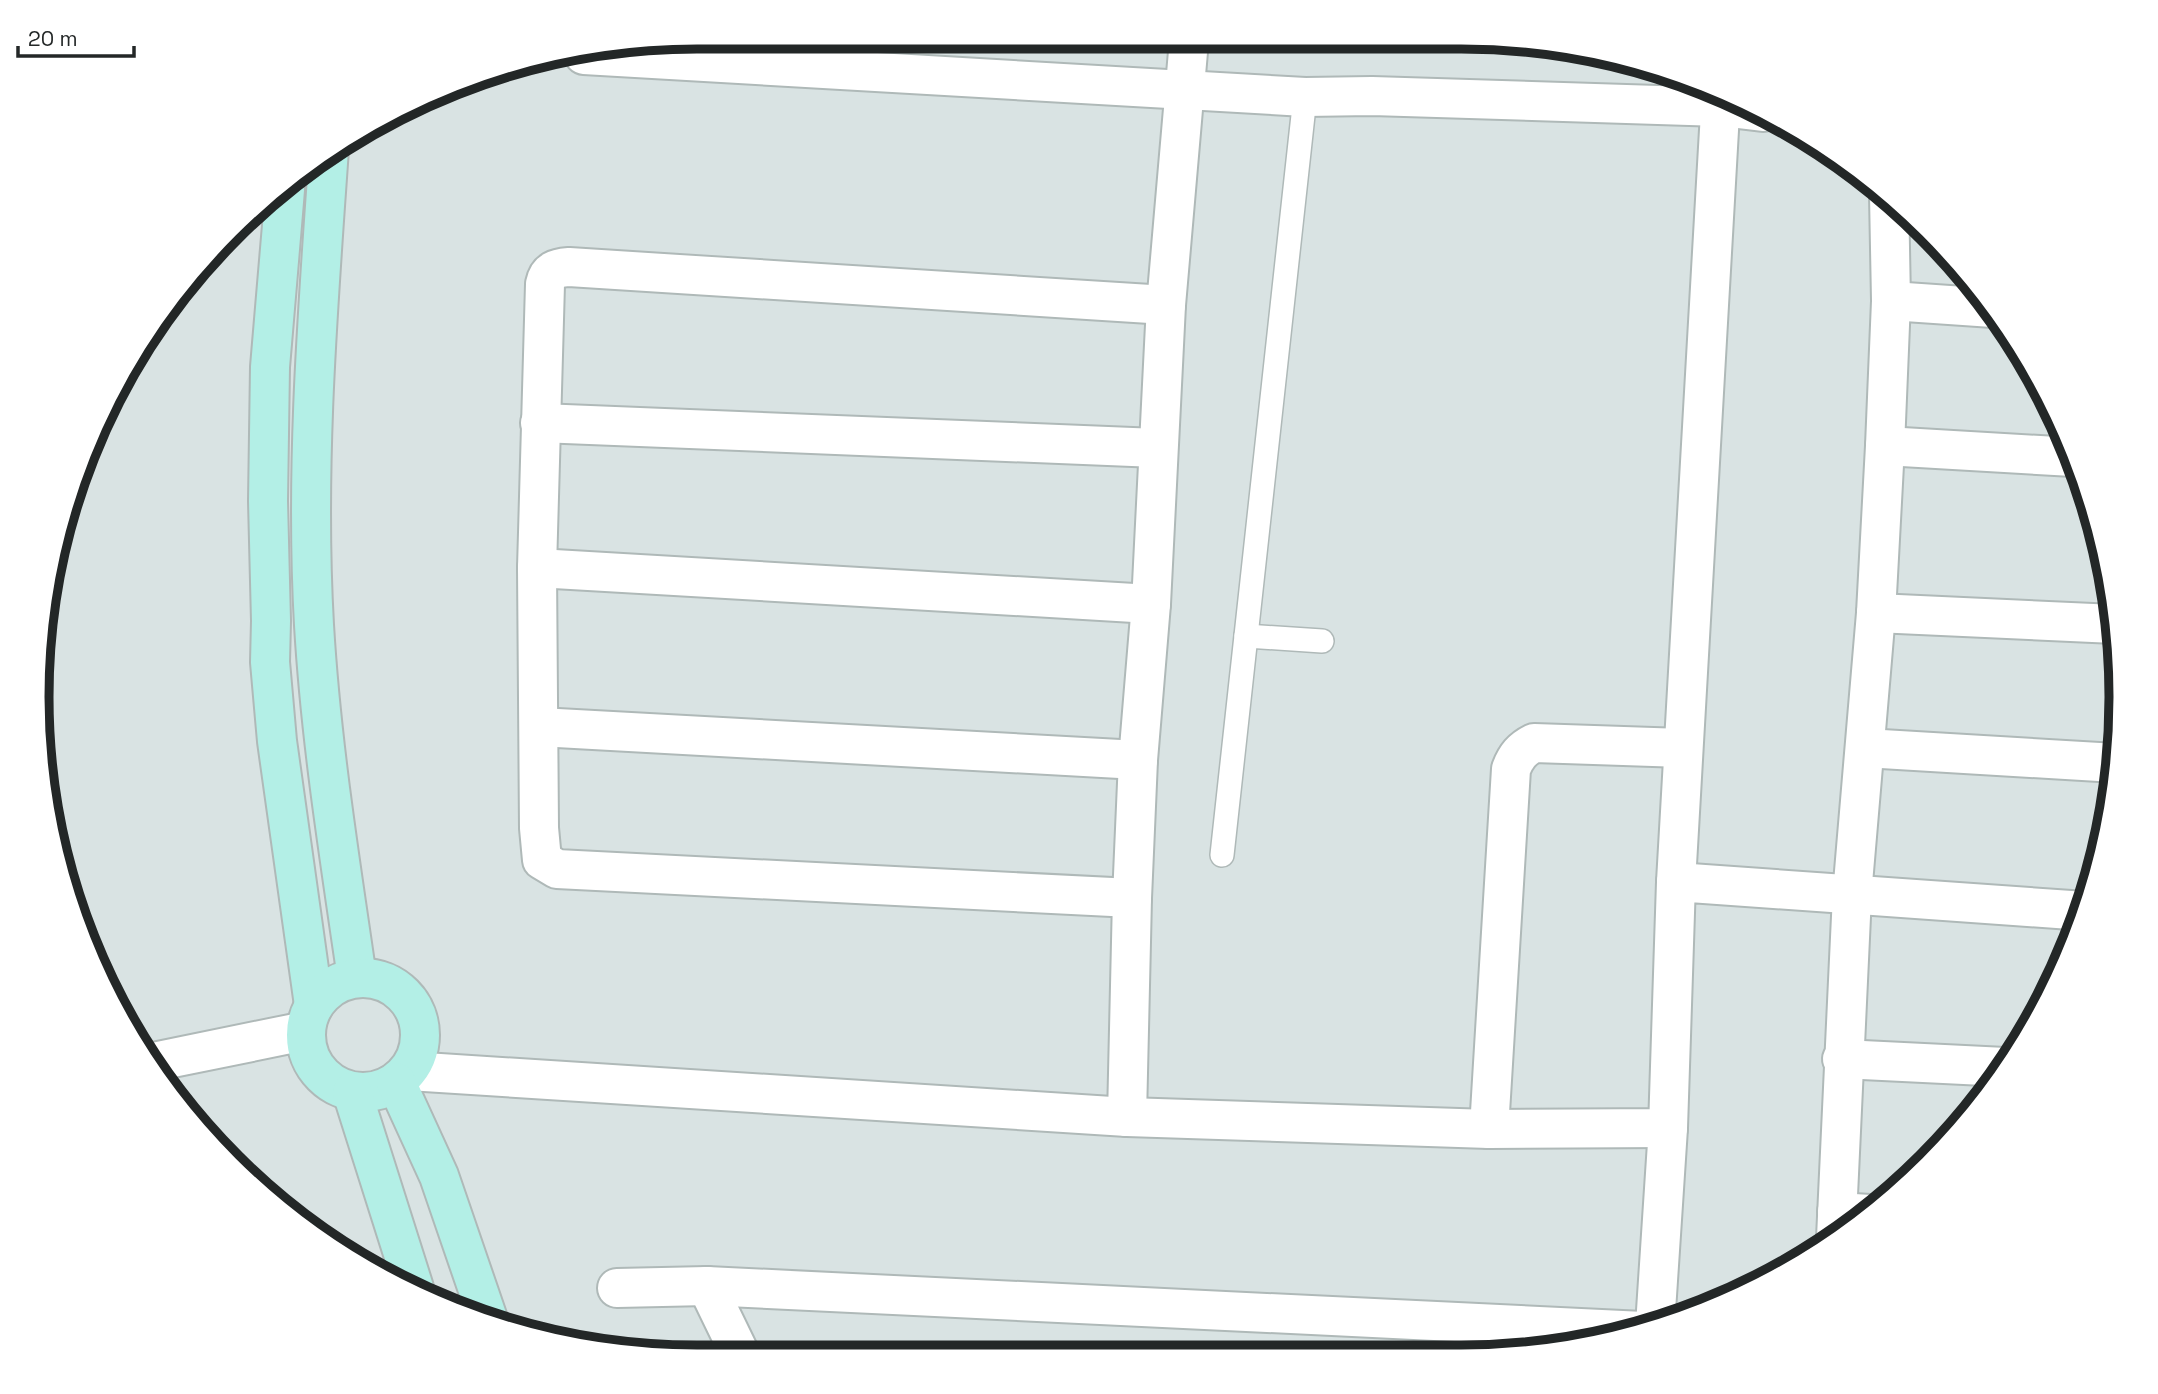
<svg xmlns="http://www.w3.org/2000/svg" width="2158" height="1394" viewBox="0 0 2158 1394" font-family="'Space Grotesk',sans-serif">
<style>
.lines{fill:none;stroke-linecap:round;stroke-linejoin:round}
.lane-casing{stroke:#afb9b8;stroke-width:26}
.street-casing{stroke:#afb9b8;stroke-width:42}
.secondary-casing{stroke:#afb9b8;stroke-width:42}
.lane{stroke:#fff;stroke-width:23}
.street{stroke:#fff;stroke-width:38}
.secondary{stroke:#b3efe6;stroke-width:38}
.rim{fill:none;stroke:#232727;stroke-width:9}
</style>
<rect width="100%" height="100%" fill="#d9e3e3"/>
<g class="lines">
<g class="lane-casing">
<g id="lane">
<path d="M 1246,636 L 1322,641"/>
<path d="M 1222,855 L 1305,97"/>
</g>
</g>
<g class="street-casing">
<g id="street">
<path d="M 584,55 L 1305,97 L 1372,96 L 1721,107 L 1763,112"/>
<path d="M 1891,301 L 1993,308"/>
<path d="M 540,423 L 1157,448"/>
<path d="M 1885,446 L 2073,457"/>
<path d="M 537,568 L 1151,604"/>
<path d="M 1876,613 L 2115,624"/>
<path d="M 539,727 L 1138,760"/>
<path d="M 1865,748 L 2116,763"/>
<path d="M 1676,882 L 1721,95"/>
<path d="M 1132,898 L 557,869 L 542,860 L 539,828 L 537,568 L 545,284 C 548,270 556,268 569,267 L 1166,305"/>
<path d="M 1842,1059 L 2005,1067"/>
<path d="M 148,1063 L 305,1031"/>
<path d="M 409,1071 L 1127,1117 L 1489,1129 L 1668,1128 L 1676,882 L 2085,911"/>
<path d="M 1127,1117 L 1132,898 L 1138,760 L 1151,604 L 1166,305 L 1189,40"/>
<path d="M 1489,1129 L 1511,769 C 1516,756 1522,749 1534,743 L 1683,748"/>
<path d="M 1837,1212 L 1870,1214"/>
<path d="M 1836,1238 L 1852,895 L 1876,613 L 1885,446 L 1891,301 L 1889,195"/>
<path d="M 707,1286 L 739,1352"/>
<path d="M 617,1288 L 707,1286 L 1643,1331"/>
<path d="M 1655,1326 L 1668,1128"/>
</g>
</g>
<g class="secondary-casing">
<g id="secondary">
<path d="M 329,149 C 318,307 305,466 314,625 C 321,744 340,860 357,978"/>
<path d="M 285,190 L 270,367 L 268,501 L 271,621 L 270,662 L 277,741 L 314,1005"/>
<circle cx="363" cy="1035" r="57"/>
<path d="M 396,1082 L 439,1176 L 488,1319"/>
<path d="M 352,1092 L 414,1288"/>
</g>
</g>
<use href="#lane" class="lane"/>
<use href="#street" class="street"/>
<use href="#secondary" class="secondary"/>
</g>
<path d="M0 0H2158V1394H0ZM697 49H1461A648 648 0 0 1 2109 697V697A648 648 0 0 1 1461 1345H697A648 648 0 0 1 49 697V697A648 648 0 0 1 697 49Z" fill="#fff" fill-rule="evenodd"/>
<path class="rim" d="M697 49H1461A648 648 0 0 1 2109 697V697A648 648 0 0 1 1461 1345H697A648 648 0 0 1 49 697V697A648 648 0 0 1 697 49Z"/>
<path d="M18 46v10h116v-10" fill="none" stroke="#232727" stroke-width="3.5"/>
<text x="28" y="46" font-size="21" fill="#232727" stroke="#ffffff" stroke-width="5" paint-order="stroke">20 m</text>
</svg>
